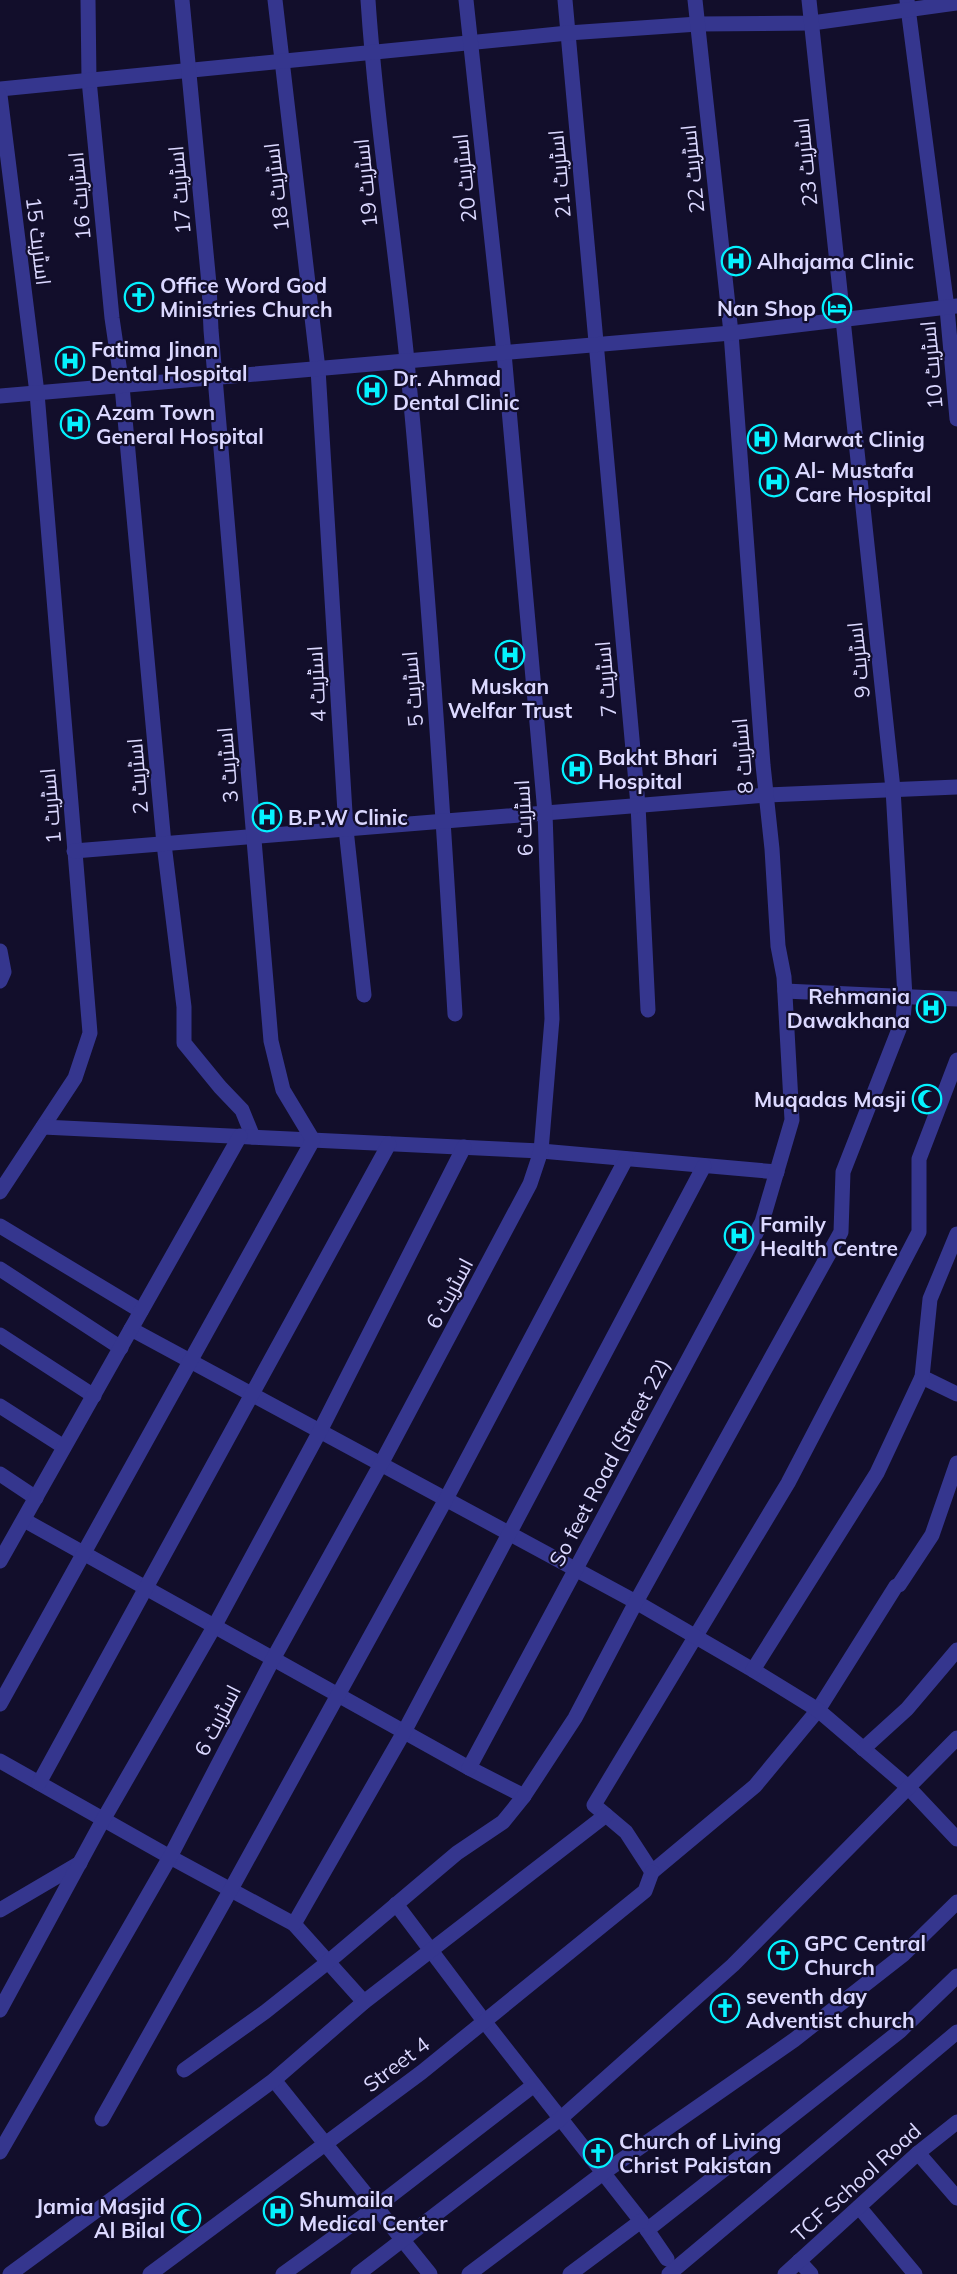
<svg xmlns="http://www.w3.org/2000/svg" width="957" height="2274" viewBox="0 0 957 2274" font-family="Mulish,Cairo,sans-serif">
<style>
.lines{fill:none;stroke-linecap:round;stroke-linejoin:round}
.minor{stroke:#35368e;stroke-width:15}
.tertiary{stroke:#35368e;stroke-width:15}
.labels{text-anchor:middle;dominant-baseline:central;stroke-width:4.5;stroke-linejoin:round;paint-order:stroke}
.street-label{font-size:21px;fill:#dbd8ff;stroke:#120e2b}
.poi-label{font-size:21px;font-weight:bold;fill:#dbd8ff;stroke:#120e2b;text-anchor:start}
</style>
<rect width="100%" height="100%" fill="#120e2b"/>
<g class="lines">
<g class="minor">
<path d="M 88,0 L 89,80 L 112,318 L 122,386 L 164,844 L 184,1007 L 184,1043 L 220,1087 L 242,1110 L 253,1137"/>
<path d="M 275,0 L 318,369 L 346,829 L 364,995"/>
<path d="M 368,0 C 376,121 395,241 407,361 C 428,578 442,796 455,1014"/>
<path d="M 565,0 L 638,805 L 648,1010"/>
<path d="M 907,0 L 947,308 L 957,419"/>
<path d="M 0,89 L 568,33 L 698,24 L 812,23 L 957,3"/>
<path d="M 0,95 L 37,393 L 90,1033 L 75,1078 L 0,1192"/>
<path d="M 74,851 L 767,795 L 957,787"/>
<path d="M 785,991 L 957,999"/>
<path d="M 957,1060 L 919,1159 L 919,1232 L 788,1483 L 594,1805 L 626,1832 L 652,1872 L 755,1786 L 818,1710 L 896,1586 L 899,1585 L 932,1535 L 957,1463"/>
<path d="M 43,1127 L 541,1151 L 777,1172"/>
<path d="M 0,1226 L 141,1311"/>
<path d="M 0,1269 L 121,1348"/>
<path d="M 131,1329 L 636,1602 L 753,1670 L 818,1710 L 908,1787 L 957,1839"/>
<path d="M 0,1335 L 94,1396"/>
<path d="M 922,1377 L 957,1394"/>
<path d="M 0,1406 L 64,1447"/>
<path d="M 0,1474 L 36,1498"/>
<path d="M 24,1520 L 469,1768 L 524,1796"/>
<path d="M 0,1561 L 240,1136"/>
<path d="M 753,1670 L 877,1473 L 922,1377 L 930,1299 L 957,1234"/>
<path d="M 0,1704 L 313,1140 L 283,1090 L 271,1041 L 211,330 L 209,284 L 182,0"/>
<path d="M 863,1749 L 907,1709 L 957,1650"/>
<path d="M 0,1761 L 170,1857 L 294,1924 L 364,2002"/>
<path d="M 469,1768 L 762,1222 L 792,1120 L 784,977 L 778,946 L 772,849 L 763,765 L 731,333"/>
<path d="M 39,1783 L 389,1144"/>
<path d="M 396,1904 L 484,2021 L 641,2221 L 667,2259"/>
<path d="M 0,1910 L 80,1863"/>
<path d="M 294,1924 L 404,1732 L 704,1166"/>
<path d="M 0,2010 L 103,1820 L 214,1627 L 320,1431 L 464,1147"/>
<path d="M 184,2070 L 265,2012 L 328,1962 L 457,1853 L 503,1822 L 524,1796 L 575,1718 L 636,1602 L 841,1232 L 843,1172 L 903,1019 L 905,997 L 893,789 L 809,0"/>
<path d="M 274,2080 L 430,2274"/>
<path d="M 102,2119 L 230,1891 L 446,1499 L 626,1159"/>
<path d="M 0,2152 L 170,1857 L 273,1659 L 381,1464 L 530,1184 L 541,1151 L 552,1019 L 545,813 L 504,353 L 466,0"/>
<path d="M 918,2153 L 957,2198"/>
<path d="M 859,2207 L 915,2274"/>
<path d="M 647,2230 L 900,2031 L 957,1976"/>
<path d="M 799,2261 L 811,2274"/>
<path d="M 10,2274 L 274,2080 L 364,2002 L 606,1815"/>
<path d="M 283,2274 L 376,2207 L 534,2085"/>
<path d="M 358,2274 L 560,2119 L 733,1965 L 957,1738"/>
<path d="M 469,2274 L 603,2173 L 794,2040 L 904,1954 L 957,1902"/>
<path d="M 570,2274 L 641,2221"/>
<path d="M 669,2274 L 957,2032"/>
</g>
<g class="tertiary">
<path d="M 695,0 L 731,333"/>
<path d="M 0,396 L 731,333 L 957,306"/>
<path d="M 0,951 L 4,972 L 0,981"/>
<path d="M 150,2274 L 422,2072 L 645,1891 L 652,1872"/>
<path d="M 785,2274 L 918,2153 L 957,2122"/>
</g>
</g>
<defs>
<g id="hospital-ring" transform="scale(1.5)"><circle r="9.5" fill="#120e2b" stroke="#04f2ff" stroke-width="1.5"/><path d="M-5-5h3v3.5h4V-5h3V5h-3V1.5h-4V5h-3Z" fill="#04f2ff"/></g>
<g id="church-ring" transform="scale(1.5)"><circle r="9.5" fill="#120e2b" stroke="#04f2ff" stroke-width="1.5"/><path d="M-1.2-6h2.4v3.5h3.3v2.4h-3.3V6h-2.4V-.1h-3.3v-2.4h3.3Z" fill="#04f2ff"/></g>
<g id="hotel-ring" transform="scale(1.5)"><circle r="9.5" fill="#120e2b" stroke="#04f2ff" stroke-width="1.5"/><path d="M-6-4.5h1.5V1H6V5H4.5V3h-9V5H-6ZM-4 0a1.8 1.8 0 1 1 3.6 0ZM.5 0V-2.5h3Q6-2.5 6 0Z" fill="#04f2ff"/></g>
<g id="mosque-ring" transform="scale(1.5)"><circle r="9.5" fill="#120e2b" stroke="#04f2ff" stroke-width="1.5"/><path d="M3.5-4.9A6 6 0 1 0 3.5 4.9A5 5 0 1 1 3.5-4.9Z" fill="#04f2ff"/></g>
</defs>
<g fill-rule="evenodd">
<use href="#hospital-ring" x="736" y="261"/>
<use href="#church-ring" x="139" y="297"/>
<use href="#hotel-ring" x="837" y="308"/>
<use href="#hospital-ring" x="70" y="361"/>
<use href="#hospital-ring" x="372" y="390"/>
<use href="#hospital-ring" x="75" y="424"/>
<use href="#hospital-ring" x="762" y="439"/>
<use href="#hospital-ring" x="774" y="482"/>
<use href="#hospital-ring" x="510" y="655"/>
<use href="#hospital-ring" x="577" y="769"/>
<use href="#hospital-ring" x="267" y="817"/>
<use href="#hospital-ring" x="931" y="1008"/>
<use href="#mosque-ring" x="927" y="1099"/>
<use href="#hospital-ring" x="739" y="1236"/>
<use href="#church-ring" x="783" y="1955"/>
<use href="#church-ring" x="725" y="2008"/>
<use href="#church-ring" x="598" y="2153"/>
<use href="#hospital-ring" x="278" y="2211"/>
<use href="#mosque-ring" x="186" y="2218"/>
</g>
<g class="labels">
<g class="street-label">
<text transform="translate(805 162) rotate(-96)">اسٹریٹ 23</text>
<text transform="translate(692 169) rotate(-96)">اسٹریٹ 22</text>
<text transform="translate(559 174) rotate(-95)">اسٹریٹ 21</text>
<text transform="translate(464 178) rotate(-96)">اسٹریٹ 20</text>
<text transform="translate(365 183) rotate(-96)">اسٹریٹ 19</text>
<text transform="translate(276 187) rotate(-97)">اسٹریٹ 18</text>
<text transform="translate(179 190) rotate(-95)">اسٹریٹ 17</text>
<text transform="translate(79 196) rotate(-95)">اسٹریٹ 16</text>
<text transform="translate(39 241) rotate(83)">اسٹریٹ 15</text>
<text transform="translate(931 365) rotate(-95)">اسٹریٹ 10</text>
<text transform="translate(858 660) rotate(-96)">اسٹریٹ 9</text>
<text transform="translate(605 679) rotate(-95)">اسٹریٹ 7</text>
<text transform="translate(316 684) rotate(-93)">اسٹریٹ 4</text>
<text transform="translate(412 689) rotate(-95)">اسٹریٹ 5</text>
<text transform="translate(742 756) rotate(-95)">اسٹریٹ 8</text>
<text transform="translate(227 765) rotate(-95)">اسٹریٹ 3</text>
<text transform="translate(137 776) rotate(-95)">اسٹریٹ 2</text>
<text transform="translate(50 806) rotate(-95)">اسٹریٹ 1</text>
<text transform="translate(523 818) rotate(-93)">اسٹریٹ 6</text>
<text transform="translate(449 1293) rotate(-62)">اسٹریٹ 6</text>
<text transform="translate(609 1462) rotate(-62)">So feet Road (Street 22)</text>
<text transform="translate(217 1720) rotate(-63)">اسٹریٹ 6</text>
<text transform="translate(396 2064) rotate(-37)">Street 4</text>
<text transform="translate(856 2182) rotate(-42)">TCF School Road</text>
</g>
<g class="poi-label">
<text x="757" y="261">Alhajama Clinic</text>
<text x="160" y="285">Office Word God<tspan x="160" dy="24">Ministries Church</tspan></text>
<text x="816" y="308" text-anchor="end">Nan Shop</text>
<text x="91" y="349">Fatima Jinan<tspan x="91" dy="24">Dental Hospital</tspan></text>
<text x="393" y="378">Dr. Ahmad<tspan x="393" dy="24">Dental Clinic</tspan></text>
<text x="96" y="412">Azam Town<tspan x="96" dy="24">General Hospital</tspan></text>
<text x="783" y="439">Marwat Clinig</text>
<text x="795" y="470">Al- Mustafa<tspan x="795" dy="24">Care Hospital</tspan></text>
<text x="510" y="686" text-anchor="middle">Muskan<tspan x="510" dy="24">Welfar Trust</tspan></text>
<text x="598" y="757">Bakht Bhari<tspan x="598" dy="24">Hospital</tspan></text>
<text x="288" y="817">B.P.W Clinic</text>
<text x="910" y="996" text-anchor="end">Rehmania<tspan x="910" dy="24">Dawakhana</tspan></text>
<text x="906" y="1099" text-anchor="end">Muqadas Masji</text>
<text x="760" y="1224">Family<tspan x="760" dy="24">Health Centre</tspan></text>
<text x="804" y="1943">GPC Central<tspan x="804" dy="24">Church</tspan></text>
<text x="746" y="1996">seventh day<tspan x="746" dy="24">Adventist church</tspan></text>
<text x="619" y="2141">Church of Living<tspan x="619" dy="24">Christ Pakistan</tspan></text>
<text x="299" y="2199">Shumaila<tspan x="299" dy="24">Medical Center</tspan></text>
<text x="165" y="2206" text-anchor="end">Jamia Masjid<tspan x="165" dy="24">Al Bilal</tspan></text>
</g>
</g>
</svg>
